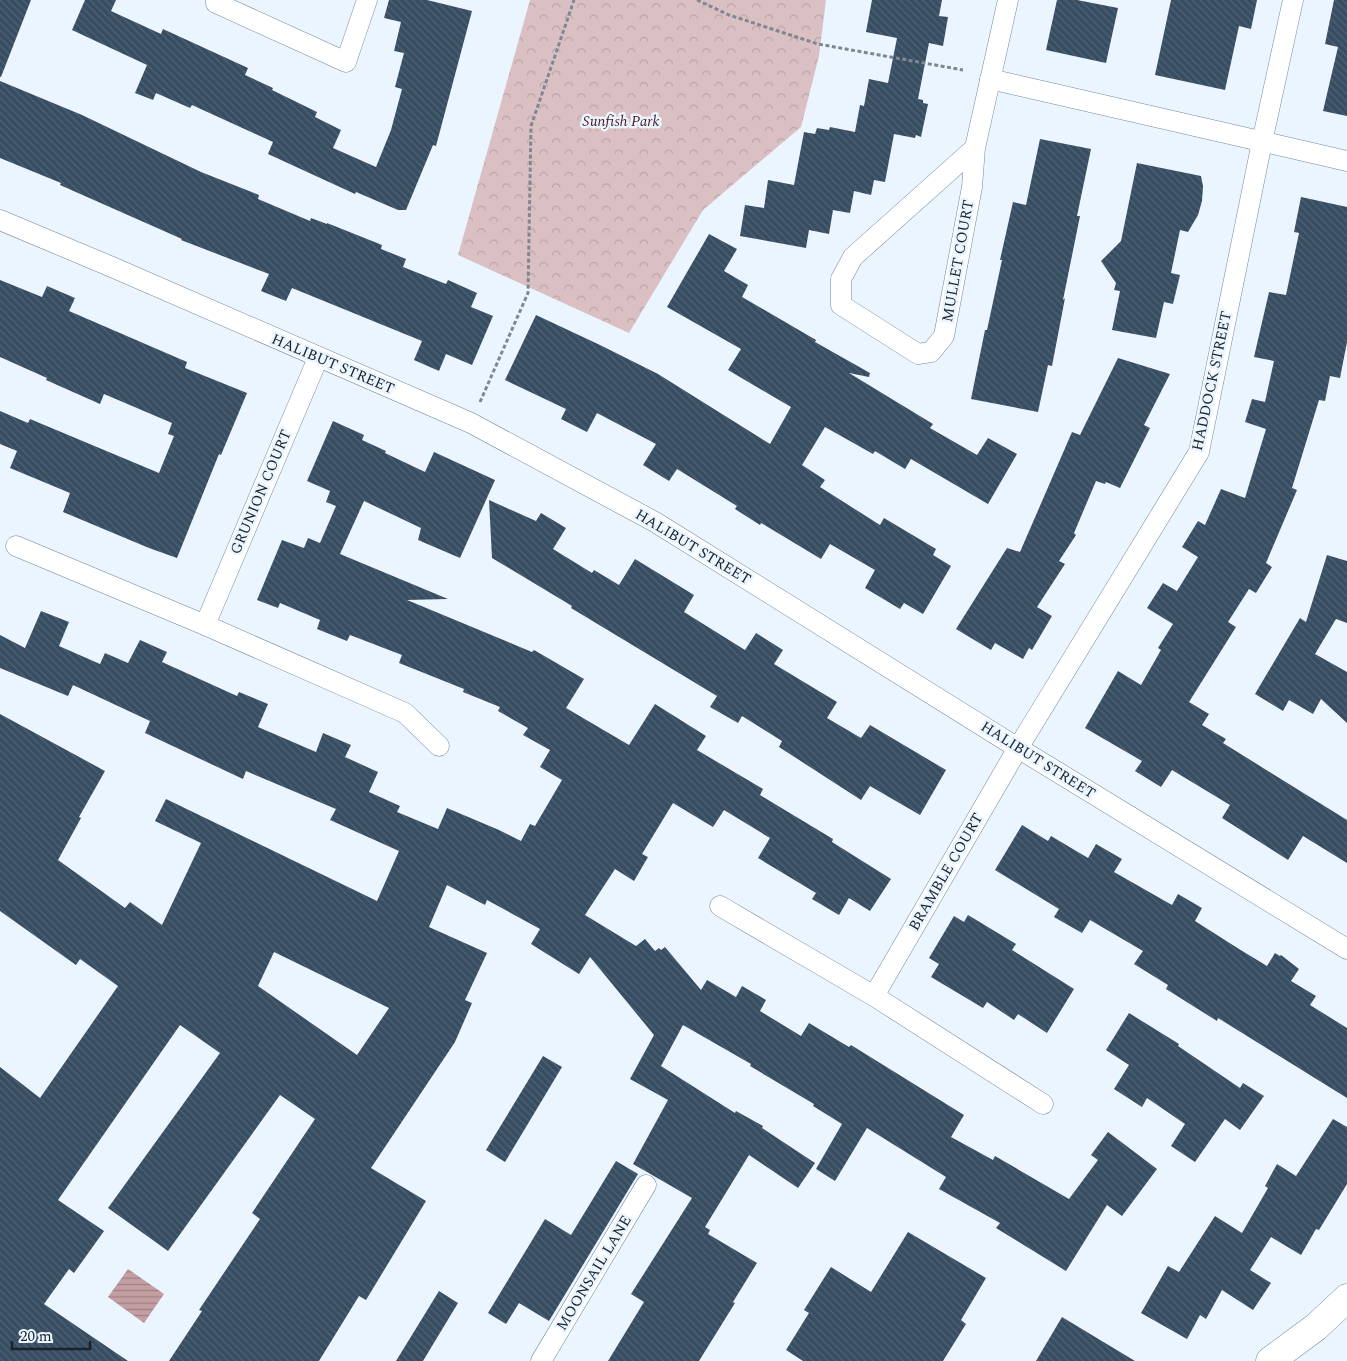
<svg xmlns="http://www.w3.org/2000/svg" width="1347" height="1361" viewBox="0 0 1347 1361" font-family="Spectral,serif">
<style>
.park{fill:url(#park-crowns)}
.water{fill:url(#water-rules)}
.building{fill:url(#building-back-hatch);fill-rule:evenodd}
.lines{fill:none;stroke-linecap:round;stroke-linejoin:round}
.minor-casing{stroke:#70889d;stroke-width:21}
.secondary-casing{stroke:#70889d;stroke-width:29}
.path{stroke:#7e8891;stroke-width:3;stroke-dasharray:4 2.5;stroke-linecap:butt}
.minor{stroke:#fff;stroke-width:20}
.secondary{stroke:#fff;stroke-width:28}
.labels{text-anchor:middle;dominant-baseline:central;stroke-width:5;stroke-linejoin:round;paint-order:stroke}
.park-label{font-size:15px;font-style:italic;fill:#4b1a24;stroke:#ebf5ff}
.street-label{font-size:15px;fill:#1a242c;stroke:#ebf5ff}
</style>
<defs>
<pattern id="park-crowns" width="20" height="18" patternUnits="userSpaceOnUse" patternTransform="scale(1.25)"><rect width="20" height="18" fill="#dac0c3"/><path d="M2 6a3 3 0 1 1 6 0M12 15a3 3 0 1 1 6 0" fill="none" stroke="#baa5a8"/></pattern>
<pattern id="water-rules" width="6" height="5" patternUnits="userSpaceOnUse" patternTransform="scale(1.25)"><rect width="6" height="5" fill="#c39ea2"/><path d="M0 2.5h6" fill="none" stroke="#9e8184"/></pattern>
<pattern id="building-back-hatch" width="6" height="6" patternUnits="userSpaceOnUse" patternTransform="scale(1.25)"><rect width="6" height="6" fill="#374d61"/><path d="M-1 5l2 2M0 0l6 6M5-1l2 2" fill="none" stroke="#516374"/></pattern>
</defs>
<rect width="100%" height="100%" fill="#ebf5ff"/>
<path class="park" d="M 530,0 L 826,0 L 819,56 L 801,127 L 703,210 L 629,333 L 458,255 Z"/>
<path class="water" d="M 128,1269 L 164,1294 L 144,1323 L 108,1297 Z"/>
<g class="building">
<path d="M 0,0 L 31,0 L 1,77 L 0,77 Z"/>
<path d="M 85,0 L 116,0 L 111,11 L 161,34 L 163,29 L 248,68 L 245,75 L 273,88 L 272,90 L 317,112 L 315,117 L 341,130 L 333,148 L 376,167 L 391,130 L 402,89 L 395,87 L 404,53 L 394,51 L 401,22 L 384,18 L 389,0 L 427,0 L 472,11 L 436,146 L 433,145 L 406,210 L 398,210 L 356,192 L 355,194 L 268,154 L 273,142 L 192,105 L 190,108 L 156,93 L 153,100 L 135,93 L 147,65 L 72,30 Z"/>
<path d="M 872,0 L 942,0 L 939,16 L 948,17 L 943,46 L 929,43 L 918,99 L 923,100 L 923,103 L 928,104 L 921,137 L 916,135 L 915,138 L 894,134 L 885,182 L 874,180 L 871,195 L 854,191 L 850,213 L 833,210 L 829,234 L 809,230 L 806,248 L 740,236 L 745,205 L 764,208 L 768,180 L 794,185 L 804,132 L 815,134 L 817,128 L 829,130 L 830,127 L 855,132 L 860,105 L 864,106 L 869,79 L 888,83 L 897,38 L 866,32 Z"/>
<path d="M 1057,0 L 1077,0 L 1118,8 L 1106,63 L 1046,50 Z"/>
<path d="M 1171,0 L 1257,0 L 1251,29 L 1239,26 L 1225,90 L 1155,75 Z"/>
<path d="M 1334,0 L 1347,0 L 1347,116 L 1323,111 L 1338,47 L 1325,44 Z"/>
<path d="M 0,81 L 82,115 L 201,172 L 259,195 L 258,199 L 310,221 L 311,218 L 327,224 L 327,223 L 382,245 L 381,249 L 406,259 L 403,267 L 446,284 L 448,280 L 477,293 L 471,307 L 493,316 L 472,365 L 446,354 L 439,371 L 414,360 L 422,341 L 292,288 L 286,301 L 261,291 L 269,274 L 181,240 L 182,239 L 60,185 L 61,183 L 0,158 Z"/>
<path d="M 1040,139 L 1091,149 L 1077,216 L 1080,216 L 1063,300 L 1065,298 L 1052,366 L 1048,365 L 1038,412 L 971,399 L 985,330 L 987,330 L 1002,260 L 1000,260 L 1013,202 L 1026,205 Z"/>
<path d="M 1137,163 L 1201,176 L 1203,186 L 1202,201 L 1198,215 L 1188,232 L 1180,230 L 1171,273 L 1180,275 L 1173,304 L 1164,302 L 1156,338 L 1112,330 L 1120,291 L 1114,290 L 1116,283 L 1101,261 L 1121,241 Z"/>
<path d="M 1301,197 L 1347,207 L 1347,342 L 1340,378 L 1330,376 L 1325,401 L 1319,400 L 1292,488 L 1297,490 L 1266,563 L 1272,567 L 1256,593 L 1249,589 L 1228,622 L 1236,627 L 1189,702 L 1209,714 L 1202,725 L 1226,739 L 1223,743 L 1347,820 L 1347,863 L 1303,836 L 1288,860 L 1222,818 L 1230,805 L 1172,770 L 1161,787 L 1135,771 L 1142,761 L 1085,728 L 1118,671 L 1141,685 L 1161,650 L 1158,648 L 1173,624 L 1147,608 L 1163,583 L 1177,591 L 1198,557 L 1182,547 L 1198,521 L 1205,525 L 1221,489 L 1245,498 L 1266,429 L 1245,422 L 1252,399 L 1265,402 L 1274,361 L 1254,357 L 1269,292 L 1286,295 L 1299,233 L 1294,232 Z"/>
<path d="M 709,234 L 737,249 L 724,271 L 748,285 L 742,297 L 816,340 L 815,342 L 870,373 L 869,377 L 849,373 L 933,424 L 930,428 L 977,455 L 988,438 L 1017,454 L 988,504 L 911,459 L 905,469 L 875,451 L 873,454 L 825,427 L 802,465 L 825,480 L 820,487 L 880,525 L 884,518 L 936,549 L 933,555 L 951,566 L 923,614 L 904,603 L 900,609 L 865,588 L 875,570 L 830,544 L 821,559 L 761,523 L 760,525 L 735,509 L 737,506 L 677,469 L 669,481 L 643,465 L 656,444 L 597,413 L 587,432 L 561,419 L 566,409 L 505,380 L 536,315 L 600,345 L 658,374 L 770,444 L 791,407 L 728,370 L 741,349 L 667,307 Z"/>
<path d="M 0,280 L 42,297 L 47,286 L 75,298 L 69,311 L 187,362 L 185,368 L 247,393 L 221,455 L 219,454 L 177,558 L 149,548 L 63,512 L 70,493 L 10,468 L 17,451 L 0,444 L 0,411 L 28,423 L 30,419 L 159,473 L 174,436 L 168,434 L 172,423 L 104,394 L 100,404 L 46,380 L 47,378 L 0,357 Z"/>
<path d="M 1118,358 L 1170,374 L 1144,425 L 1150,428 L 1120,488 L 1106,482 L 1105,484 L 1096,481 L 1074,533 L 1076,535 L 1059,561 L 1065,564 L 1037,607 L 1052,616 L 1032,650 L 1029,648 L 1023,659 L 995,643 L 991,650 L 956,629 L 1007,548 L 1020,552 L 1072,432 L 1080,435 Z"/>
<path d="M 333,421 L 364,435 L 362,440 L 386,451 L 385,453 L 425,472 L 434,452 L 495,480 L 460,558 L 418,540 L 421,528 L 364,501 L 340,554 L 448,599 L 407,600 L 532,652 L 534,650 L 584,679 L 566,708 L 629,745 L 655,704 L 706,736 L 697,750 L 763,789 L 760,795 L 833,839 L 832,842 L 891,879 L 870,911 L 849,898 L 839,915 L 812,899 L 816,893 L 758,858 L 770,838 L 724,810 L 713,827 L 673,803 L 642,854 L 648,857 L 634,881 L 615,869 L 585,915 L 636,946 L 645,939 L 655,951 L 659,948 L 661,950 L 665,947 L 701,990 L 707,980 L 736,997 L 742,986 L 766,1000 L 760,1011 L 801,1036 L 809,1023 L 849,1047 L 851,1045 L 964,1115 L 951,1137 L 993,1160 L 995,1156 L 1069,1199 L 1098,1160 L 1091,1155 L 1108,1132 L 1157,1169 L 1122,1216 L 1107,1205 L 1066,1271 L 996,1228 L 1000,1223 L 939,1189 L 946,1177 L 867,1128 L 835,1181 L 816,1169 L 842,1124 L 813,1106 L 814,1104 L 750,1066 L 751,1064 L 683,1025 L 661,1066 L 735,1113 L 736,1111 L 763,1126 L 762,1128 L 815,1163 L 798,1188 L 749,1155 L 705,1227 L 710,1230 L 708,1234 L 757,1263 L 733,1302 L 735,1303 L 699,1361 L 608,1361 L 644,1302 L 631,1294 L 692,1198 L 633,1164 L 668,1100 L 630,1079 L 654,1035 L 590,957 L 579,974 L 531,944 L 540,929 L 487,900 L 485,905 L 447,885 L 429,927 L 487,953 L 465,1000 L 472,1003 L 455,1042 L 371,1168 L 426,1201 L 366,1300 L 359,1296 L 319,1361 L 169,1361 L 202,1311 L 199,1310 L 260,1219 L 252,1213 L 315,1119 L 280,1095 L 168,1251 L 108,1208 L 220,1053 L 180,1025 L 58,1200 L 104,1231 L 74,1273 L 69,1269 L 44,1304 L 128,1361 L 0,1361 L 0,1067 L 40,1098 L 118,986 L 80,959 L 76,965 L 0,911 L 0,714 L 105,771 L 79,817 L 81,818 L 58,860 L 125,908 L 130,902 L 162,925 L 201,843 L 155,821 L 166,799 L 377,901 L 399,851 L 330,820 L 336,809 L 246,771 L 243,779 L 145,733 L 150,721 L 73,685 L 68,696 L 0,668 L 0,635 L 25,648 L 41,611 L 69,622 L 59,646 L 100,664 L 105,653 L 128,663 L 140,640 L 167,652 L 162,662 L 237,696 L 239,692 L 268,704 L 258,727 L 316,752 L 323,733 L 351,745 L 345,757 L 378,772 L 369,792 L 400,806 L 397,812 L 438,829 L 447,808 L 499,830 L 521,841 L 530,824 L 535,826 L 562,780 L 540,767 L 550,750 L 523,735 L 528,728 L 498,711 L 500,707 L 463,692 L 464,689 L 399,663 L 402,655 L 350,635 L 347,641 L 317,629 L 320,620 L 280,603 L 278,608 L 257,600 L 282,540 L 304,548 L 308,538 L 320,543 L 336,506 L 326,502 L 330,491 L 307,481 ZM 274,952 L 389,1008 L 357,1055 L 258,986 Z"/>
<path d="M 489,500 L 536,521 L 541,513 L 566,528 L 553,549 L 592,573 L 594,570 L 619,585 L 635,559 L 694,595 L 684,612 L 745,650 L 756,633 L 783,650 L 774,664 L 837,702 L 827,718 L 861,738 L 870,725 L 946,770 L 920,815 L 870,786 L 861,800 L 779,747 L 782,741 L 742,716 L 738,723 L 710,707 L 717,696 L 571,608 L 572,606 L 492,558 Z"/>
<path d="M 1327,555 L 1347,561 L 1347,623 L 1336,619 L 1315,654 L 1347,672 L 1347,723 L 1321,699 L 1313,714 L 1289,700 L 1283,711 L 1255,694 L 1300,618 L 1306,622 Z"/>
<path d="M 1022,825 L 1048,841 L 1051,836 L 1088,858 L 1096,844 L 1122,859 L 1114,872 L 1172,905 L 1178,894 L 1202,908 L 1195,921 L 1239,949 L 1267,966 L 1275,953 L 1280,956 L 1281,955 L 1299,969 L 1291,981 L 1316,996 L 1310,1005 L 1347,1028 L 1347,1098 L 1218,1018 L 1217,1021 L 1166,989 L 1168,985 L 1134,964 L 1143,951 L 1090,920 L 1082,933 L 1054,917 L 1059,909 L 995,870 Z"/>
<path d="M 968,915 L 1016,944 L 1012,950 L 1074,989 L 1047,1033 L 1018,1014 L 1014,1020 L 987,1002 L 983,1008 L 931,977 L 939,964 L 929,958 L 954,916 L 964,922 Z"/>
<path d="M 1129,1013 L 1179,1044 L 1178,1046 L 1240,1088 L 1243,1083 L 1264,1096 L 1240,1130 L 1225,1119 L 1195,1162 L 1171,1146 L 1185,1124 L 1147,1098 L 1142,1107 L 1114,1089 L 1129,1065 L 1106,1050 Z"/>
<path d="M 543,1056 L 562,1067 L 505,1162 L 486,1150 Z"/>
<path d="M 1333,1119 L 1347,1127 L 1347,1184 L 1319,1230 L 1316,1229 L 1301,1255 L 1271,1237 L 1250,1270 L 1271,1283 L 1253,1310 L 1222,1290 L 1206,1319 L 1200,1315 L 1187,1339 L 1141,1313 L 1168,1266 L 1179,1272 L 1215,1216 L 1242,1233 L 1268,1188 L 1265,1186 L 1277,1164 L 1296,1176 Z"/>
<path d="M 616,1161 L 638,1174 L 549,1321 L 519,1303 L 506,1324 L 488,1313 L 545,1219 L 571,1235 Z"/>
<path d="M 908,1232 L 986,1278 L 961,1320 L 966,1324 L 943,1361 L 803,1361 L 786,1350 L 809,1313 L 804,1310 L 831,1267 L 871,1292 Z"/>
<path d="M 439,1291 L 458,1303 L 423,1361 L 396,1361 Z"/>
<path d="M 1062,1317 L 1135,1361 L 1036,1361 Z"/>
</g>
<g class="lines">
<g class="minor-casing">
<g id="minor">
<path d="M 216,0 L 216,3 L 346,62 L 367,0"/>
<path d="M 990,79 L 1347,161"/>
<path d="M 975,148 L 853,257 L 841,279 L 841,305 L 918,354 L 931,352 L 944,336 L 972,187 L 975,148 L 1008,0"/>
<path d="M 0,220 L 112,267 L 471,423 L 655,522 L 1018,748 L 1347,949"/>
<path d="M 16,546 L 205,625 L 405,713 L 439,746"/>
<path d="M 205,625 L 318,358"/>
<path d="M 720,906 L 874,996 L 1043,1104"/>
<path d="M 874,996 L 1018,748 L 1199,452 L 1262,142 L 1293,0"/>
<path d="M 541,1361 L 646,1185"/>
</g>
</g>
<g class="secondary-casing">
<path id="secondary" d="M 1270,1361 L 1316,1327 L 1347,1298"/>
</g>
<g class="path">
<path d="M 697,0 L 729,15 L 818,44 L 963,70"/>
<path d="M 480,402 L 528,293 L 531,126 L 574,0"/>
</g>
<use href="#minor" class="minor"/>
<use href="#secondary" class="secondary"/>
</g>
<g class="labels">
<g class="park-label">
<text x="621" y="121">Sunfish Park</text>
</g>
<g class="street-label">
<text transform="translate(958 261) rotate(-80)">MULLET COURT</text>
<text transform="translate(333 364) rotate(23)">HALIBUT STREET</text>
<text transform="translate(1212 381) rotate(-78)">HADDOCK STREET</text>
<text transform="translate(261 492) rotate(-67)">GRUNION COURT</text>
<text transform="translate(693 547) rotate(31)">HALIBUT STREET</text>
<text transform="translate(1038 760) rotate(32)">HALIBUT STREET</text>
<text transform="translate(946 872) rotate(-60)">BRAMBLE COURT</text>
<text transform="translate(594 1273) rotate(-59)">MOONSAIL LANE</text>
</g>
</g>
<path d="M12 1341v8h78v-8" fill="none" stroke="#1a242c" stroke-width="2.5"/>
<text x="20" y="1341" font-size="15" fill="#1a242c" stroke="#ebf5ff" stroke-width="4" paint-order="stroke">20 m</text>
</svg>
